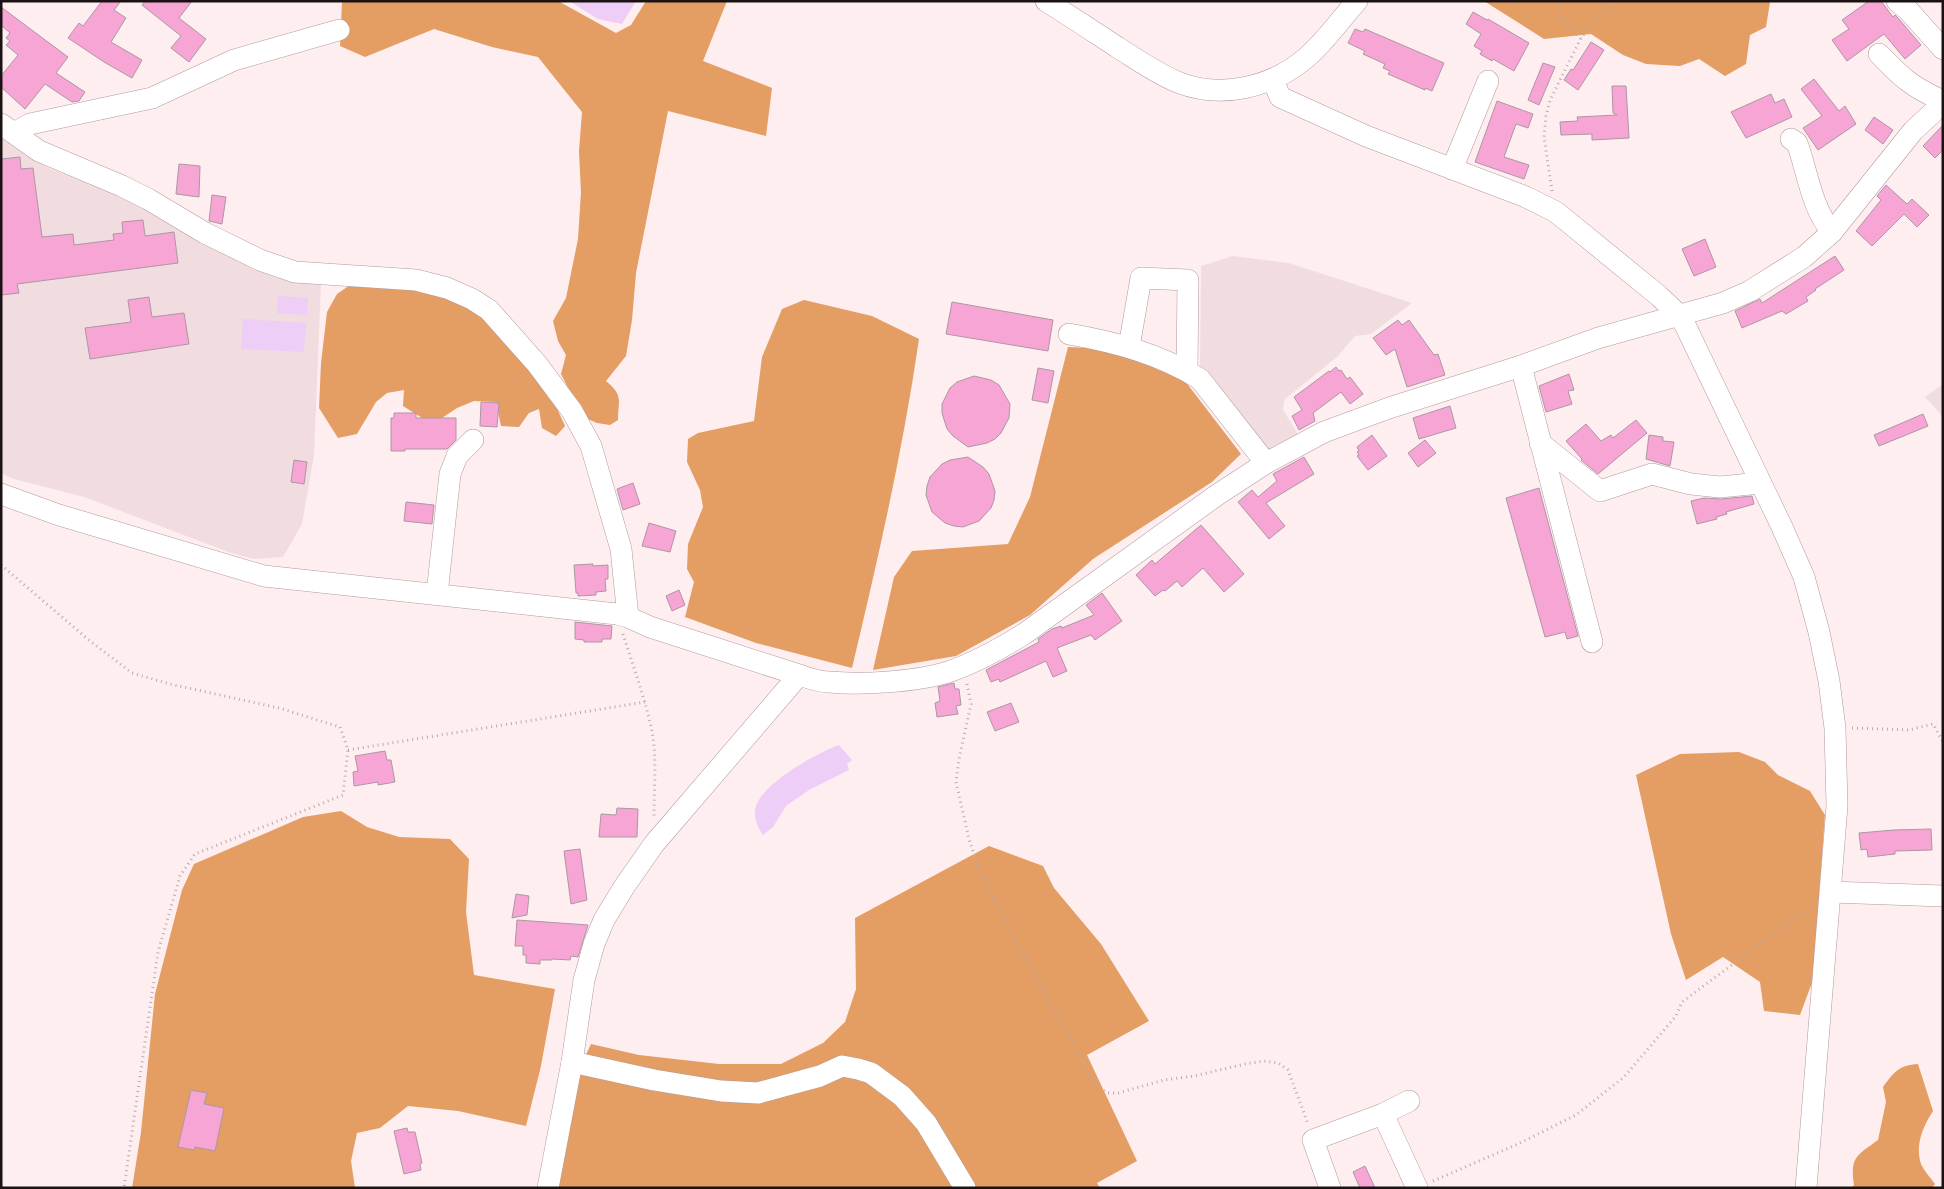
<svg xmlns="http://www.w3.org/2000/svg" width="1944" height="1189" viewBox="0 0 1944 1189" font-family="'Libre Baskerville',serif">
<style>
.built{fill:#f1dcdf}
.forest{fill:#e49d63}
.water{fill:#eecdf7}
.building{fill:#f6a5d4;stroke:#ad97a3}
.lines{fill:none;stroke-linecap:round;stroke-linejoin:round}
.minor-casing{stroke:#b39a9d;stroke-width:22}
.path{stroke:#b9abad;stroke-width:3;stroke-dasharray:1 4;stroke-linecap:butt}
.minor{stroke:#fff;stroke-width:21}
</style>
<rect width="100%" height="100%" fill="#feeef0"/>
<g class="built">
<path d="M 1,137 L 48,168 L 149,207 L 254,269 L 276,278 L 321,283 L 314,455 L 302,524 L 283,557 L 254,559 L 231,553 L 84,497 L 14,479 L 1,473 Z"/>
<path d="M 1233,256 L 1289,263 L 1412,303 L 1371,334 L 1355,336 L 1338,356 L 1284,400 L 1283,410 L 1298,434 L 1268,450 L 1200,368 L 1201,266 Z"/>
<path d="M 1943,384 L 1943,417 L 1925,397 Z"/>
</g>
<g class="forest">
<path d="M 342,1 L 558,1 L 616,33 L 631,25 L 646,1 L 727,1 L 703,61 L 772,88 L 766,136 L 668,111 L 636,273 L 632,320 L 626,356 L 606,381 C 624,396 618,400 618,420 L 610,425 L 597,423 L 583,417 L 561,374 L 566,355 L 558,341 L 553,321 L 566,298 L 578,239 L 581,192 L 579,151 L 582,112 L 538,57 L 492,47 L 434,29 L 365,57 L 340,46 Z"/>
<path d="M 1484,1 L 1769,1 L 1770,2 L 1766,27 L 1750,35 L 1746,64 L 1725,76 L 1699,59 L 1680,66 L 1646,64 L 1623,55 L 1591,34 L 1544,39 Z"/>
<path d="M 350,285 L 417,289 L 443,297 L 473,310 L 495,324 L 555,404 L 565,426 L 556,436 L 542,428 L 539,409 L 529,413 L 519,427 L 501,426 L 496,402 L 474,401 L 457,408 L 439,420 L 427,421 L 403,406 L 404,390 L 387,393 L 376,402 L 357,434 L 338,438 L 319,408 L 321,363 L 327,312 L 337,294 Z"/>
<path d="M 804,300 L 872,316 L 919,339 C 903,450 878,559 852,668 L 756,643 L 685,617 L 694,582 L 687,569 L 688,544 L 703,507 L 700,490 L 687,462 L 688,439 L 698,433 L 754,421 L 762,357 L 782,309 Z"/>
<path d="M 1068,347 L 1110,349 L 1185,381 L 1241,454 L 1212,482 L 1093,559 L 1030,615 L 956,656 L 873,670 L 894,577 L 912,551 L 1008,544 L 1030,497 Z"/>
<path d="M 1739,752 L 1765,762 L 1778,775 L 1810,791 L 1825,815 L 1813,980 L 1800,1015 L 1764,1011 L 1760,982 L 1723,957 L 1686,980 L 1671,934 L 1636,775 L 1680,754 Z"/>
<path d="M 341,811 L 367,827 L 399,837 L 450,839 L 469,859 L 466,912 L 474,975 L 555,989 L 541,1066 L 526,1126 L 458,1111 L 408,1106 L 380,1128 L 357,1133 L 351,1161 L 355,1188 L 132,1188 L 141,1132 L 155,994 L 182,890 L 194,864 L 303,817 Z"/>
<path d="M 989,846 L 1043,866 L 1054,888 L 1101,944 L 1149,1021 L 1087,1055 L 1137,1161 L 1097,1183 L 1100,1188 L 556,1188 L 572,1084 L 591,1044 L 639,1055 L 719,1064 L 781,1064 L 823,1043 L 845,1022 L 856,989 L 855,918 Z"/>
<path d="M 1918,1064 L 1933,1111 C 1923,1127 1915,1144 1921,1164 C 1924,1171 1931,1178 1935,1184 L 1932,1188 L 1852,1188 L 1854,1185 C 1850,1157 1856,1156 1878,1140 L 1886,1102 L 1883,1087 C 1894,1072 1899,1065 1918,1064 Z"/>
</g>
<g class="water">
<path d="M 569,1 L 636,1 L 622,24 L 598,19 Z"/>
<path d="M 278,296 L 308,298 L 307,315 L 277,313 Z"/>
<path d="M 243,319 L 306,323 L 304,352 L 241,349 Z"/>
<path d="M 839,745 L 852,760 L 847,764 L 849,770 L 809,790 L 786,806 L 773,827 L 763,835 C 758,828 754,819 755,810 C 758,785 817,753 839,745 Z"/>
</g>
<g class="building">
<path d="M 102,1 L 121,1 L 114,10 L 126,18 L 111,42 L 142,60 L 132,78 L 104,62 L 68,38 L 79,23 L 83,26 Z"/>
<path d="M 145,1 L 192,1 L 179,18 L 206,39 L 189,62 L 171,48 L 181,36 L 142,5 Z"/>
<path d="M 1869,1 L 1881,1 L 1893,17 L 1895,15 L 1898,18 L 1921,45 L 1905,59 L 1884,34 L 1847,61 L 1832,40 L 1849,29 L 1842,20 Z"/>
<path d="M 1,7 L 68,57 L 56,73 L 85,92 L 79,101 L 72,102 L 45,84 L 25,109 L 1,87 L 1,76 L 18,55 L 6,45 L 10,41 L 6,38 L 10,33 L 1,25 Z"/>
<path d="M 1473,12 L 1487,20 L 1488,19 L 1529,43 L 1514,71 L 1493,59 L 1492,61 L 1480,54 L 1482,51 L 1474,46 L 1481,34 L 1466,24 Z"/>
<path d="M 1355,29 L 1363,32 L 1365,29 L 1444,63 L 1432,91 L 1425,88 L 1425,90 L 1388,74 L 1390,71 L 1383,68 L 1385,64 L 1363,54 L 1365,51 L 1348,43 Z"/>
<path d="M 1591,42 L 1604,50 L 1578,90 L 1564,80 L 1571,69 L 1573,70 Z"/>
<path d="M 1543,63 L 1555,67 L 1539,105 L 1528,100 Z"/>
<path d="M 1814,79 L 1839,111 L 1845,106 L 1856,124 L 1818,150 L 1803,128 L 1822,116 L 1801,89 Z"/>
<path d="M 1612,86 L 1626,86 L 1629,138 L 1592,140 L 1592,134 L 1561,135 L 1560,122 L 1578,121 L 1577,117 L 1617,115 L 1613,113 Z"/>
<path d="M 1771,94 L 1775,103 L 1784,99 L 1792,117 L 1746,138 L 1731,112 Z"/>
<path d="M 1497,101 L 1533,114 L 1528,128 L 1516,124 L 1504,157 L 1529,165 L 1524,179 L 1475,162 Z"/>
<path d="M 1874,117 L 1893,130 L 1883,144 L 1865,130 Z"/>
<path d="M 1943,125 L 1943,150 L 1935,158 L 1923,146 Z"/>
<path d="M 20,157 L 21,169 L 33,168 L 42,237 L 73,234 L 74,245 L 114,240 L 113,234 L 123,233 L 122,222 L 143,220 L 145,236 L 174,232 L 178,263 L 17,284 L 19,293 L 1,295 L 1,159 Z"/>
<path d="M 179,164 L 200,166 L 199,197 L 176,194 Z"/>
<path d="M 1886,185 L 1907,204 L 1912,199 L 1929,215 L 1917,227 L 1904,214 L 1872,246 L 1856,231 L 1881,200 L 1877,196 Z"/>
<path d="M 212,195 L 226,197 L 222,224 L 209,221 Z"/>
<path d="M 1705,239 L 1716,267 L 1694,276 L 1682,249 Z"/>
<path d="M 1835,256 L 1844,270 L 1815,289 L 1816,290 L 1806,297 L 1808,301 L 1786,314 L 1782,311 L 1742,328 L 1735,311 L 1760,299 L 1762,303 Z"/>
<path d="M 149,297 L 152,317 L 184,313 L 189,344 L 90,359 L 85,328 L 131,322 L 128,300 Z"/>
<path d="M 952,302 L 1053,320 L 1048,351 L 946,334 Z"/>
<path d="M 1398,320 L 1402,325 L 1409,320 L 1434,355 L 1438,354 L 1445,375 L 1407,387 L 1395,349 L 1386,355 L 1373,338 Z"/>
<path d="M 1336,367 L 1339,371 L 1341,370 L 1347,379 L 1350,377 L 1363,394 L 1350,404 L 1341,392 L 1313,413 L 1315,421 L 1299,430 L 1292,416 L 1302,410 L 1294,397 L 1329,371 L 1330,372 Z"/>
<path d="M 1038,368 L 1054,371 L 1048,403 L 1032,400 Z"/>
<path d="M 1569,374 L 1574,390 L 1568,391 L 1572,404 L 1546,412 L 1539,386 Z"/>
<path d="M 974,376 L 991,380 L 999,385 L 1010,404 L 1009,418 L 1001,433 L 995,439 L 987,443 L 968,447 L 953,436 L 947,429 L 942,413 L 942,404 L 950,388 L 957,382 Z"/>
<path d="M 481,402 L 499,403 L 497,427 L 480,426 Z"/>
<path d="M 1450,406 L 1456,428 L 1419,439 L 1413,418 Z"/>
<path d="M 394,413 L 416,413 L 416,418 L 456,418 L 456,440 L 447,449 L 405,449 L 405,451 L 391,451 L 391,418 L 394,418 Z"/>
<path d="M 1923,414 L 1928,426 L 1879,446 L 1874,435 Z"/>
<path d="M 1636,420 L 1647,433 L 1598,474 L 1581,460 L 1582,459 L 1566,441 L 1586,424 L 1601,441 L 1611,435 L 1613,438 Z"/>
<path d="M 1372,435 L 1387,456 L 1368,470 L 1357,456 L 1359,455 L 1357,452 L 1359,451 L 1357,447 Z"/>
<path d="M 1649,435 L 1663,437 L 1663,441 L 1674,442 L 1670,466 L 1646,459 Z"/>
<path d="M 1425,440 L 1436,453 L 1418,467 L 1408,453 Z"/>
<path d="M 968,457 L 983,467 L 989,474 L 995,491 L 994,500 L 991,508 L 979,521 L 963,527 L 954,526 L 945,523 L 932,512 L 926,495 L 927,486 L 930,477 L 942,464 L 950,460 Z"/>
<path d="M 1304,457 L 1314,474 L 1266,503 L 1285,526 L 1269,539 L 1238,502 L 1252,490 L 1258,497 L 1277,481 L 1273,474 Z"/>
<path d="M 294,460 L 307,462 L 304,484 L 291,482 Z"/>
<path d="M 633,483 L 640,504 L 623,510 L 617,489 Z"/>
<path d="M 1539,488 L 1578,636 L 1567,639 L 1565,632 L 1545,637 L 1506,498 Z"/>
<path d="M 1752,496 L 1754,504 L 1726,512 L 1727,514 L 1716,517 L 1717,519 L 1697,524 L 1691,501 L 1704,498 L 1721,499 Z"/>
<path d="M 406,502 L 434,505 L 432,524 L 404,521 Z"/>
<path d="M 649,523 L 676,531 L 670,552 L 642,546 Z"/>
<path d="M 1201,525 L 1244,574 L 1224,592 L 1203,568 L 1182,587 L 1177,581 L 1165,591 L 1163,590 L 1155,596 L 1136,575 L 1152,560 L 1155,564 Z"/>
<path d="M 593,564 L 593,566 L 608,565 L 608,579 L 605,579 L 606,591 L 596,592 L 596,595 L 578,596 L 578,593 L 576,593 L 574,565 Z"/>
<path d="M 679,590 L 685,605 L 672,611 L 666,596 Z"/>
<path d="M 1102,593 L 1122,621 L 1095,640 L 1091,635 L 1057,648 L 1067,671 L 1053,677 L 1046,661 L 1000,682 L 999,679 L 991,682 L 986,670 L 1039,642 L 1038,639 L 1052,629 L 1061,626 L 1062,628 L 1094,615 L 1086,605 Z"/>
<path d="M 575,622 L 612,626 L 611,639 L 602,639 L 602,642 L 584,642 L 584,640 L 575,639 Z"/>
<path d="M 954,683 L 955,689 L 959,689 L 961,705 L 956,706 L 958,714 L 937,717 L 935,703 L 940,701 L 938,687 Z"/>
<path d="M 1011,703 L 1019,722 L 995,731 L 987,712 Z"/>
<path d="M 385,751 L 387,760 L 391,760 L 395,782 L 378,785 L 378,782 L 354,786 L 353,772 L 358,771 L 355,756 Z"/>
<path d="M 617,808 L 638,809 L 637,837 L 599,837 L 601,814 L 616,815 Z"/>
<path d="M 1931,829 L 1932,850 L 1895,851 L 1895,854 L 1868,857 L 1867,849 L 1861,850 L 1859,833 L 1894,830 Z"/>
<path d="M 580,849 L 587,900 L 571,904 L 564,851 Z"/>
<path d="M 516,894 L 529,896 L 527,915 L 512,918 Z"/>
<path d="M 517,920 L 588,925 L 578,957 L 571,956 L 570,960 L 552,959 L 552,960 L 540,960 L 540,964 L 526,963 L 526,955 L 523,955 L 523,946 L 515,946 Z"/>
<path d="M 191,1090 L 207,1093 L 204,1104 L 224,1108 L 215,1151 L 195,1147 L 194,1150 L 178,1147 Z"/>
<path d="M 407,1128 L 408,1132 L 415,1132 L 422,1163 L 420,1164 L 421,1170 L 404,1174 L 394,1131 Z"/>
<path d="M 1365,1166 L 1375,1188 L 1360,1188 L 1353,1172 Z"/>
</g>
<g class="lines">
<g class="minor-casing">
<g id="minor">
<path d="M 1046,1 C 1070,16 1094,32 1117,47 C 1138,60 1157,74 1180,83 C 1222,99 1272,87 1306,58 C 1325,42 1340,20 1357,1"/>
<path d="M 1897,1 L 1908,10 L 1943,49"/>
<path d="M 1879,54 C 1902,78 1912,87 1943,101"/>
<path d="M 1273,80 L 1280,97 L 1366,136 L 1526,197 L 1556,212 L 1659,296 L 1680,316 L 1685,325 L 1782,527 L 1804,577 L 1819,632 L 1829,681 L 1835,728 L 1837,806 L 1806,1188"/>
<path d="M 1,124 L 39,151 L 122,186 L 148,199 L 205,233 L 260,260 L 295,272 L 416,280 L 447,288 L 472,299 L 489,310 L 537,364 L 572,411 L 591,446 L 621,549 L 628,617"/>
<path d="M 14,133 L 30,124 L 152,98 L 234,60 L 339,30"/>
<path d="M 1791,139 L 1797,143 C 1808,173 1811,207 1832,232"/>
<path d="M 1452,169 L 1488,81"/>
<path d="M 1069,334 C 1115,342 1160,354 1200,379 L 1266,463"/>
<path d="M 1129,347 L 1141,278 L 1188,280 L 1187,371"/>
<path d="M 1521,366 L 1592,642"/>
<path d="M 1540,443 L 1600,491 L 1652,474 L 1691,484 L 1720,487 L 1760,483"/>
<path d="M 1,494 L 59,515 L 264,576 L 617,614 L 628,617 L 650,627 L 799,675"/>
<path d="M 437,594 L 450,474 L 457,456 L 473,440"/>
<path d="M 1831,892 L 1943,896"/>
<path d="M 572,1062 L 654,1080 L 721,1091 L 758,1093 L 820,1076 L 842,1066 L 858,1069 L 871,1073 L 902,1096 L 926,1123 L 965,1188"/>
<path d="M 1383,1114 L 1417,1188"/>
<path d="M 548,1188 L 572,1062 L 584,980 L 594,944 L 604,920 L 624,887 L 654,844 L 799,675 C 809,678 819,682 829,682 C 862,685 916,682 948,672 C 975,663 1000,649 1024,634 L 1217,495 L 1266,463 L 1324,432 L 1389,408 L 1521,366 L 1598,338 L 1723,303 L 1750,291 L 1804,257 L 1832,232 L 1913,131 L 1943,103"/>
<path d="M 1330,1188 L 1313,1140 L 1383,1114 L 1409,1101"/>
</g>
</g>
<g class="path">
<path d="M 1558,1 L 1561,17 L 1581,38"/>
<path d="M 1552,191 L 1544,137 L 1546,116 L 1550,100 L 1581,38 L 1611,1"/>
<path d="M 1,565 L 90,641 L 132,673 L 170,684 L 279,708 L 340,727 L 348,750 L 343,795 L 195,854 L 180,876 L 158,952 L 124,1188"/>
<path d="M 623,634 C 633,666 645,698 652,731 C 657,759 654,788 654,816"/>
<path d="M 967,684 L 971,704 L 959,759 L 956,782 L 970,843 L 983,877 L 1019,946 L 1095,1083 L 1101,1089 L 1108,1093 L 1118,1093 L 1164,1080 L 1194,1076 L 1245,1064 L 1263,1061 L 1278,1063 L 1288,1070 L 1308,1124"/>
<path d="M 1852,728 L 1909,730 L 1933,724 L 1943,742"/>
<path d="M 348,750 L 645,702"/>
<path d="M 1433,1181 L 1518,1144 L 1576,1115 L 1624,1077 L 1676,1016 L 1682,1002 L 1810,907"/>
</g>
<use href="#minor" class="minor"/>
</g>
<rect width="1944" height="1189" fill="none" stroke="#1b1213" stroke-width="5"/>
</svg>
